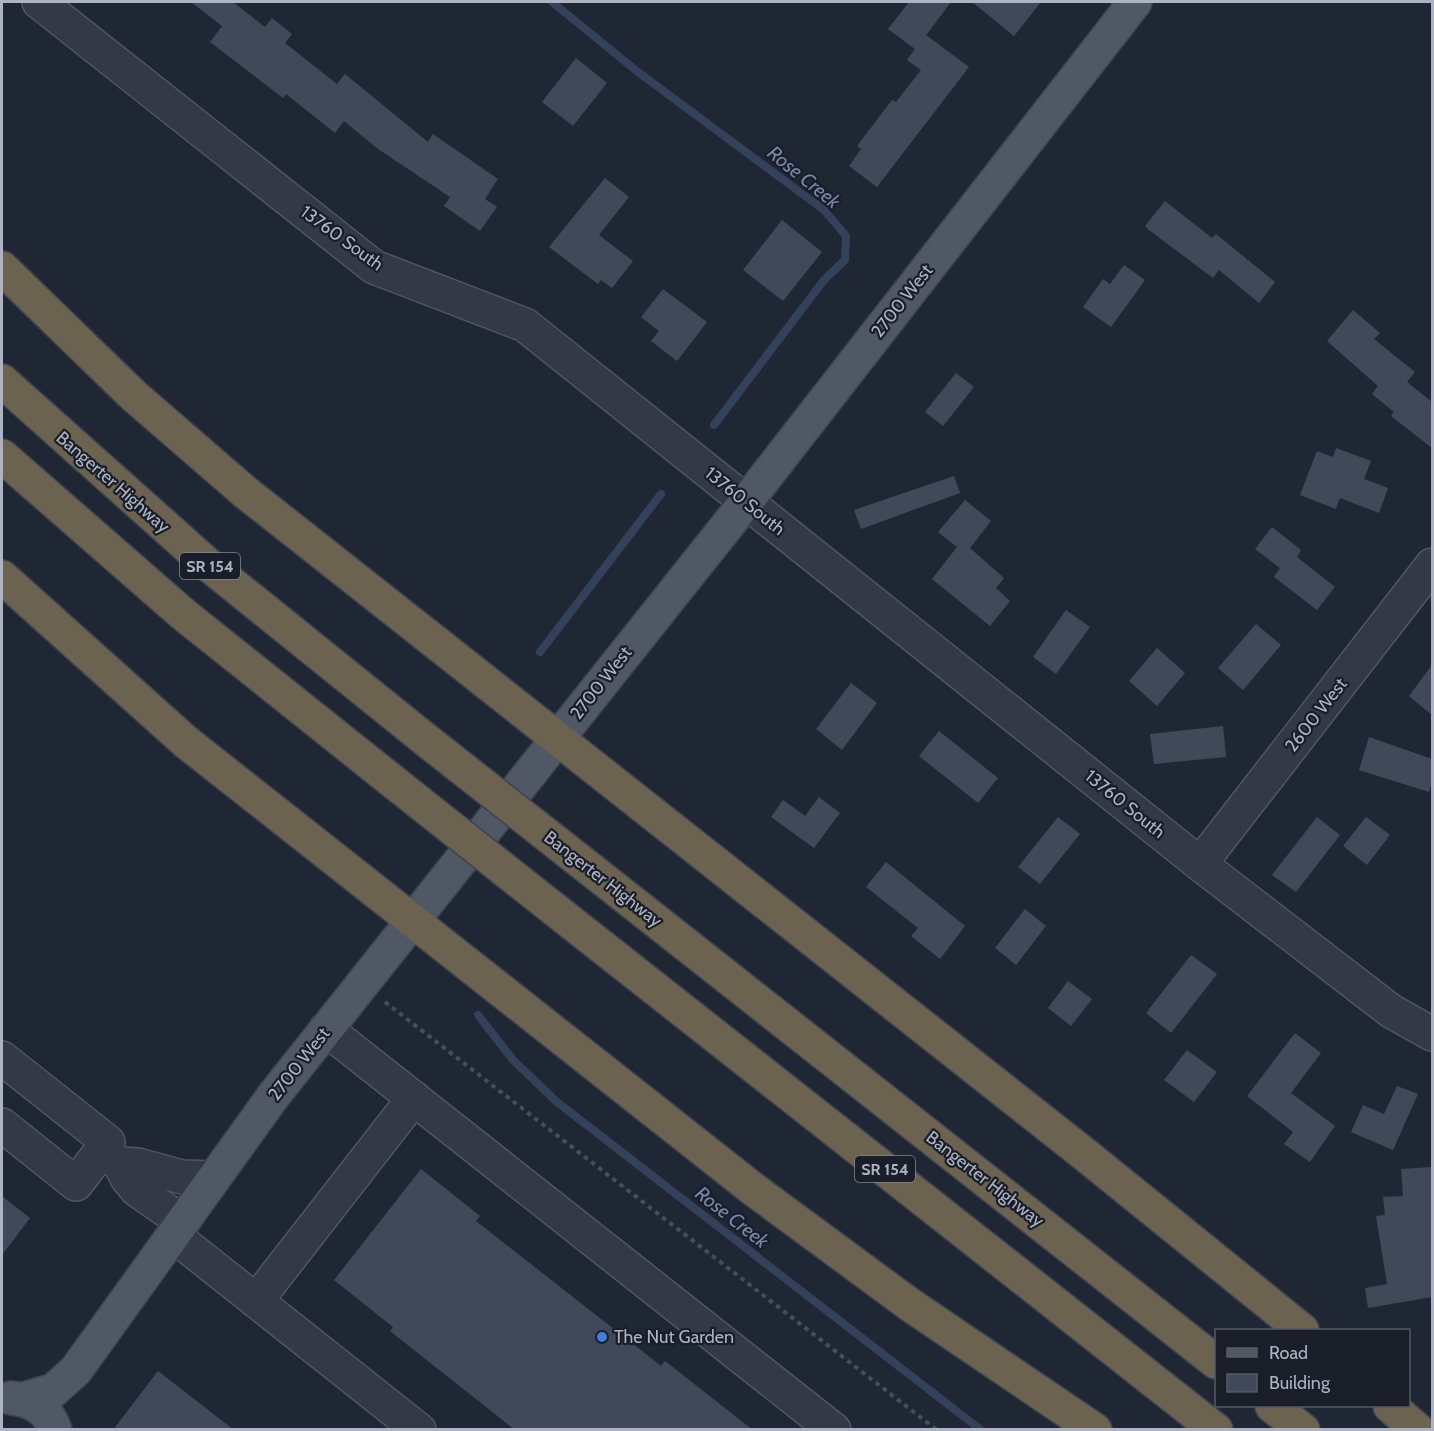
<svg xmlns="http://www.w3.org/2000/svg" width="1434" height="1431" viewBox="0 0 1434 1431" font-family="Cabin,sans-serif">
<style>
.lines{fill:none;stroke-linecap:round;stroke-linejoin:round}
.stream{stroke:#34415b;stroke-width:8}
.building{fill:#414959}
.minor-casing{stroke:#515663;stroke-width:36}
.major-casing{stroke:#3d424f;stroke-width:36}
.highway-casing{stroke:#3e4350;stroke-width:36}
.path{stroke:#415155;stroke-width:4;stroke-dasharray:4.5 4.5;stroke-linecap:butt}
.minor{stroke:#333945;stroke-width:33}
.major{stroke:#515865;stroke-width:33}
.highway{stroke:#6b6350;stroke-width:33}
.highway-bridge-casing{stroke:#3e4350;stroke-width:36;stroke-linecap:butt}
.highway-bridge{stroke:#6b6350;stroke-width:33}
.shop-dot{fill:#3f7fe0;stroke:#191e29;stroke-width:2}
.labels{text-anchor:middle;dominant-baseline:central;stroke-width:4.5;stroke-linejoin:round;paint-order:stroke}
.shield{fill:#191e29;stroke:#818694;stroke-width:1.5}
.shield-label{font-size:16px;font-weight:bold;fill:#adb3c2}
.street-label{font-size:18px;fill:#adb3c2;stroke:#191e29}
.poi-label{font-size:18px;fill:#adb3c2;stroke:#191e29;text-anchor:start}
.water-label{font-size:20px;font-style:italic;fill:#7687aa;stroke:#191e29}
</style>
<rect width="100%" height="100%" fill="#202734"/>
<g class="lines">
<g class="stream">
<path d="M 552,2 L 638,72 L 824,210 L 846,236 L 845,260 L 824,280 L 714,425"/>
<path d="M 540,652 L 661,494"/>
<path d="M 478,1015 L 514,1061 L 557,1102 L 981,1430"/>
</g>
</g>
<g class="building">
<path d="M 191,2 L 233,2 L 265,27 L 272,18 L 292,34 L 285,43 L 337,84 L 345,74 L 428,142 L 433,134 L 498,179 L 485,199 L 497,207 L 480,231 L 444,206 L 450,197 L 378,149 L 344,121 L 335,133 L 286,94 L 283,98 L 210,42 L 222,26 Z"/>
<path d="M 909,2 L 951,2 L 918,46 L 926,35 L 969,67 L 877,187 L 849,166 L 861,149 L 857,146 L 892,100 L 896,102 L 921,70 L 907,60 L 915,49 L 888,29 Z"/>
<path d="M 972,2 L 1041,2 L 1014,36 Z"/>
<path d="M 576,58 L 607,83 L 573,126 L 542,102 Z"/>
<path d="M 605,178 L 629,197 L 599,235 L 633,261 L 612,288 L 601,280 L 598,284 L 549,247 Z"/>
<path d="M 1165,201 L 1212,238 L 1216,234 L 1275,282 L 1259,303 L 1219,270 L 1213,278 L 1149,230 L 1145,226 Z"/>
<path d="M 782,220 L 822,252 L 783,301 L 743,270 Z"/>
<path d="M 1124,265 L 1145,280 L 1111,327 L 1083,307 L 1103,279 L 1110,284 Z"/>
<path d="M 663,289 L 707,322 L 677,361 L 651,341 L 659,331 L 641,317 Z"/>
<path d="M 1353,310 L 1380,333 L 1374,339 L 1415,372 L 1407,382 L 1432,402 L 1432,448 L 1391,416 L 1394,412 L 1372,394 L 1378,386 L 1327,341 Z"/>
<path d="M 956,373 L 974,387 L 943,426 L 925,412 Z"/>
<path d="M 1336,448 L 1371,461 L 1364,479 L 1388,488 L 1379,513 L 1340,498 L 1336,509 L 1300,495 L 1317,451 L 1333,457 Z"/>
<path d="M 954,476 L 960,493 L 861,529 L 854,510 Z"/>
<path d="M 965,500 L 991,521 L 970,548 L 1004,578 L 996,588 L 1010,601 L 990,626 L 932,579 L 957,547 L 938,532 Z"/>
<path d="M 1272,527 L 1301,550 L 1297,557 L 1335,587 L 1317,610 L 1274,577 L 1280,568 L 1255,549 Z"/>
<path d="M 1066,610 L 1090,627 L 1056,674 L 1033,657 Z"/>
<path d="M 1256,624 L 1281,645 L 1243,690 L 1218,668 Z"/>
<path d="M 1157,648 L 1185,673 L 1157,706 L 1129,681 Z"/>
<path d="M 1432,665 L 1432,715 L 1409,696 Z"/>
<path d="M 851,683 L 877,703 L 842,750 L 816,729 Z"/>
<path d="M 1223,726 L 1226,757 L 1154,764 L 1150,734 Z"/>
<path d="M 939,731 L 998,778 L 978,803 L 919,756 Z"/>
<path d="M 1369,737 L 1432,759 L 1432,781 L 1429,792 L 1359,770 Z"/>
<path d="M 819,797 L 840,813 L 814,848 L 771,817 L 783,800 L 805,816 Z"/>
<path d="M 1058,817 L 1080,834 L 1040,884 L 1018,867 Z"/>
<path d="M 1317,817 L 1340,835 L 1296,892 L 1272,875 Z"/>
<path d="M 1366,817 L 1390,835 L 1367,865 L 1343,846 Z"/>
<path d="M 886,862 L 965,926 L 940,959 L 911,936 L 918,928 L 866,887 Z"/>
<path d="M 1025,909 L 1046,926 L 1016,965 L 995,948 Z"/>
<path d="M 1191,955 L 1217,974 L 1171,1033 L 1146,1013 Z"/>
<path d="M 1068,981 L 1092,999 L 1071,1026 L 1048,1008 Z"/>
<path d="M 1295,1033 L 1321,1053 L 1291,1093 L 1335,1126 L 1310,1162 L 1284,1144 L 1293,1132 L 1247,1096 Z"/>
<path d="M 1187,1050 L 1217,1072 L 1194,1102 L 1164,1080 Z"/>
<path d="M 1397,1086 L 1418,1094 L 1393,1150 L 1351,1132 L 1363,1105 L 1384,1114 Z"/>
<path d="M 1432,1167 L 1432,1297 L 1368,1308 L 1365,1288 L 1387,1284 L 1376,1216 L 1385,1215 L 1383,1197 L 1403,1196 L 1401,1169 Z"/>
<path d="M 421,1169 L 480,1216 L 476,1221 L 661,1366 L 665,1361 L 753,1430 L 515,1430 L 390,1331 L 393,1327 L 334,1280 Z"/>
<path d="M 2,1196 L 30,1218 L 2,1255 Z"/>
<path d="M 158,1371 L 234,1430 L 113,1430 Z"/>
</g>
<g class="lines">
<g class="minor-casing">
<g id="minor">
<path d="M 39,2 L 374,267 L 525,325 L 1200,864 L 1391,1011 L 1432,1034"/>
<path d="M 1200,864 L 1432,565"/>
<path d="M 326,1029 L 834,1430"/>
<path d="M 2,1058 L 108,1142 L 76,1184 L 2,1125"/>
<path d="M 102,1151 L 120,1164 L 127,1178 L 137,1190 L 183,1222"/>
<path d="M 120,1164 L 138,1165 L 182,1177 L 214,1178"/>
<path d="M 173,1235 L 419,1430"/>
<path d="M 256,1301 L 414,1098"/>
</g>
</g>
<g class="major-casing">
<g id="major">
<path d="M 11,1398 C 32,1400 48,1409 55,1430"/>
<path d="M 24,1399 L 54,1390 L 76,1370 L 274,1095 L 746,502 L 1135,2"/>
</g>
</g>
<g class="highway-casing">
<g id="highway">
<path d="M 2,268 L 133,395 L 245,492 L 1083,1153 L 1302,1330"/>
<path d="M 2,381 L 205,562 L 426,740"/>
<path d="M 2,456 L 183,614 L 396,784"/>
<path d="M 2,577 L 186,742 L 753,1189 L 909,1304 L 1095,1430"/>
<path d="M 585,865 L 1216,1362"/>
<path d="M 554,909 L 1216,1430"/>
<path d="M 1272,1406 L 1303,1430"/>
<path d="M 1390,1406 L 1418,1430"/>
</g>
</g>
<path class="path" d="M 385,1002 L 937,1430"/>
<use href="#minor" class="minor"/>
<use href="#major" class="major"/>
<use href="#highway" class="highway"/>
<g class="highway-bridge-casing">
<g id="highway-bridge">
<path d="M 426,740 L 585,865"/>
<path d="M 396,784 L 554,909"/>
</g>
</g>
<use href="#highway-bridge" class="highway-bridge"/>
</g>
<circle class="shop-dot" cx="602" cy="1337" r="6"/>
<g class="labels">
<g class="shield">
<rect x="180" y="553" width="60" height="26" rx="4.5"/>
<rect x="855" y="1156" width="60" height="26" rx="4.5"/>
</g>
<g class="shield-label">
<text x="210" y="566">SR 154</text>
<text x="885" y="1169">SR 154</text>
</g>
<g class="street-label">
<text transform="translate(342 238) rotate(36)">13760 South</text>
<text transform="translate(902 301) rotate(-52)">2700 West</text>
<text transform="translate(113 482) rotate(41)">Bangerter Highway</text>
<text transform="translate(745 501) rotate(39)">13760 South</text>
<text transform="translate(601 683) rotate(-52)">2700 West</text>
<text transform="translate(1316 715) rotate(-52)">2600 West</text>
<text transform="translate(1125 804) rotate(39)">13760 South</text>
<text transform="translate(603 879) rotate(38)">Bangerter Highway</text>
<text transform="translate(299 1064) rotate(-52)">2700 West</text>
<text transform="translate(985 1179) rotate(38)">Bangerter Highway</text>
</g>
<g class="poi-label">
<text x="614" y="1337">The Nut Garden</text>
</g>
<g class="water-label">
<text transform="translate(804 177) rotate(39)">Rose Creek</text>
<text transform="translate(732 1217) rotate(38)">Rose Creek</text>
</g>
</g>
<rect width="1434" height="1431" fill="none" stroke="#adb3c2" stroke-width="6"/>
<rect x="1215" y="1329" width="195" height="78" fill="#191e29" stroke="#545a66" stroke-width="1.5"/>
<rect x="1227" y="1348" width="30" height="9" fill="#515865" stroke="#545a66" stroke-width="1.5"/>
<text x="1269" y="1359" font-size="18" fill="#adb3c2">Road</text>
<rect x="1227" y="1374" width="30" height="18" fill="#414959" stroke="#545a66" stroke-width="1.5"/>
<text x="1269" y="1389" font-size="18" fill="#adb3c2">Building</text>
</svg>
